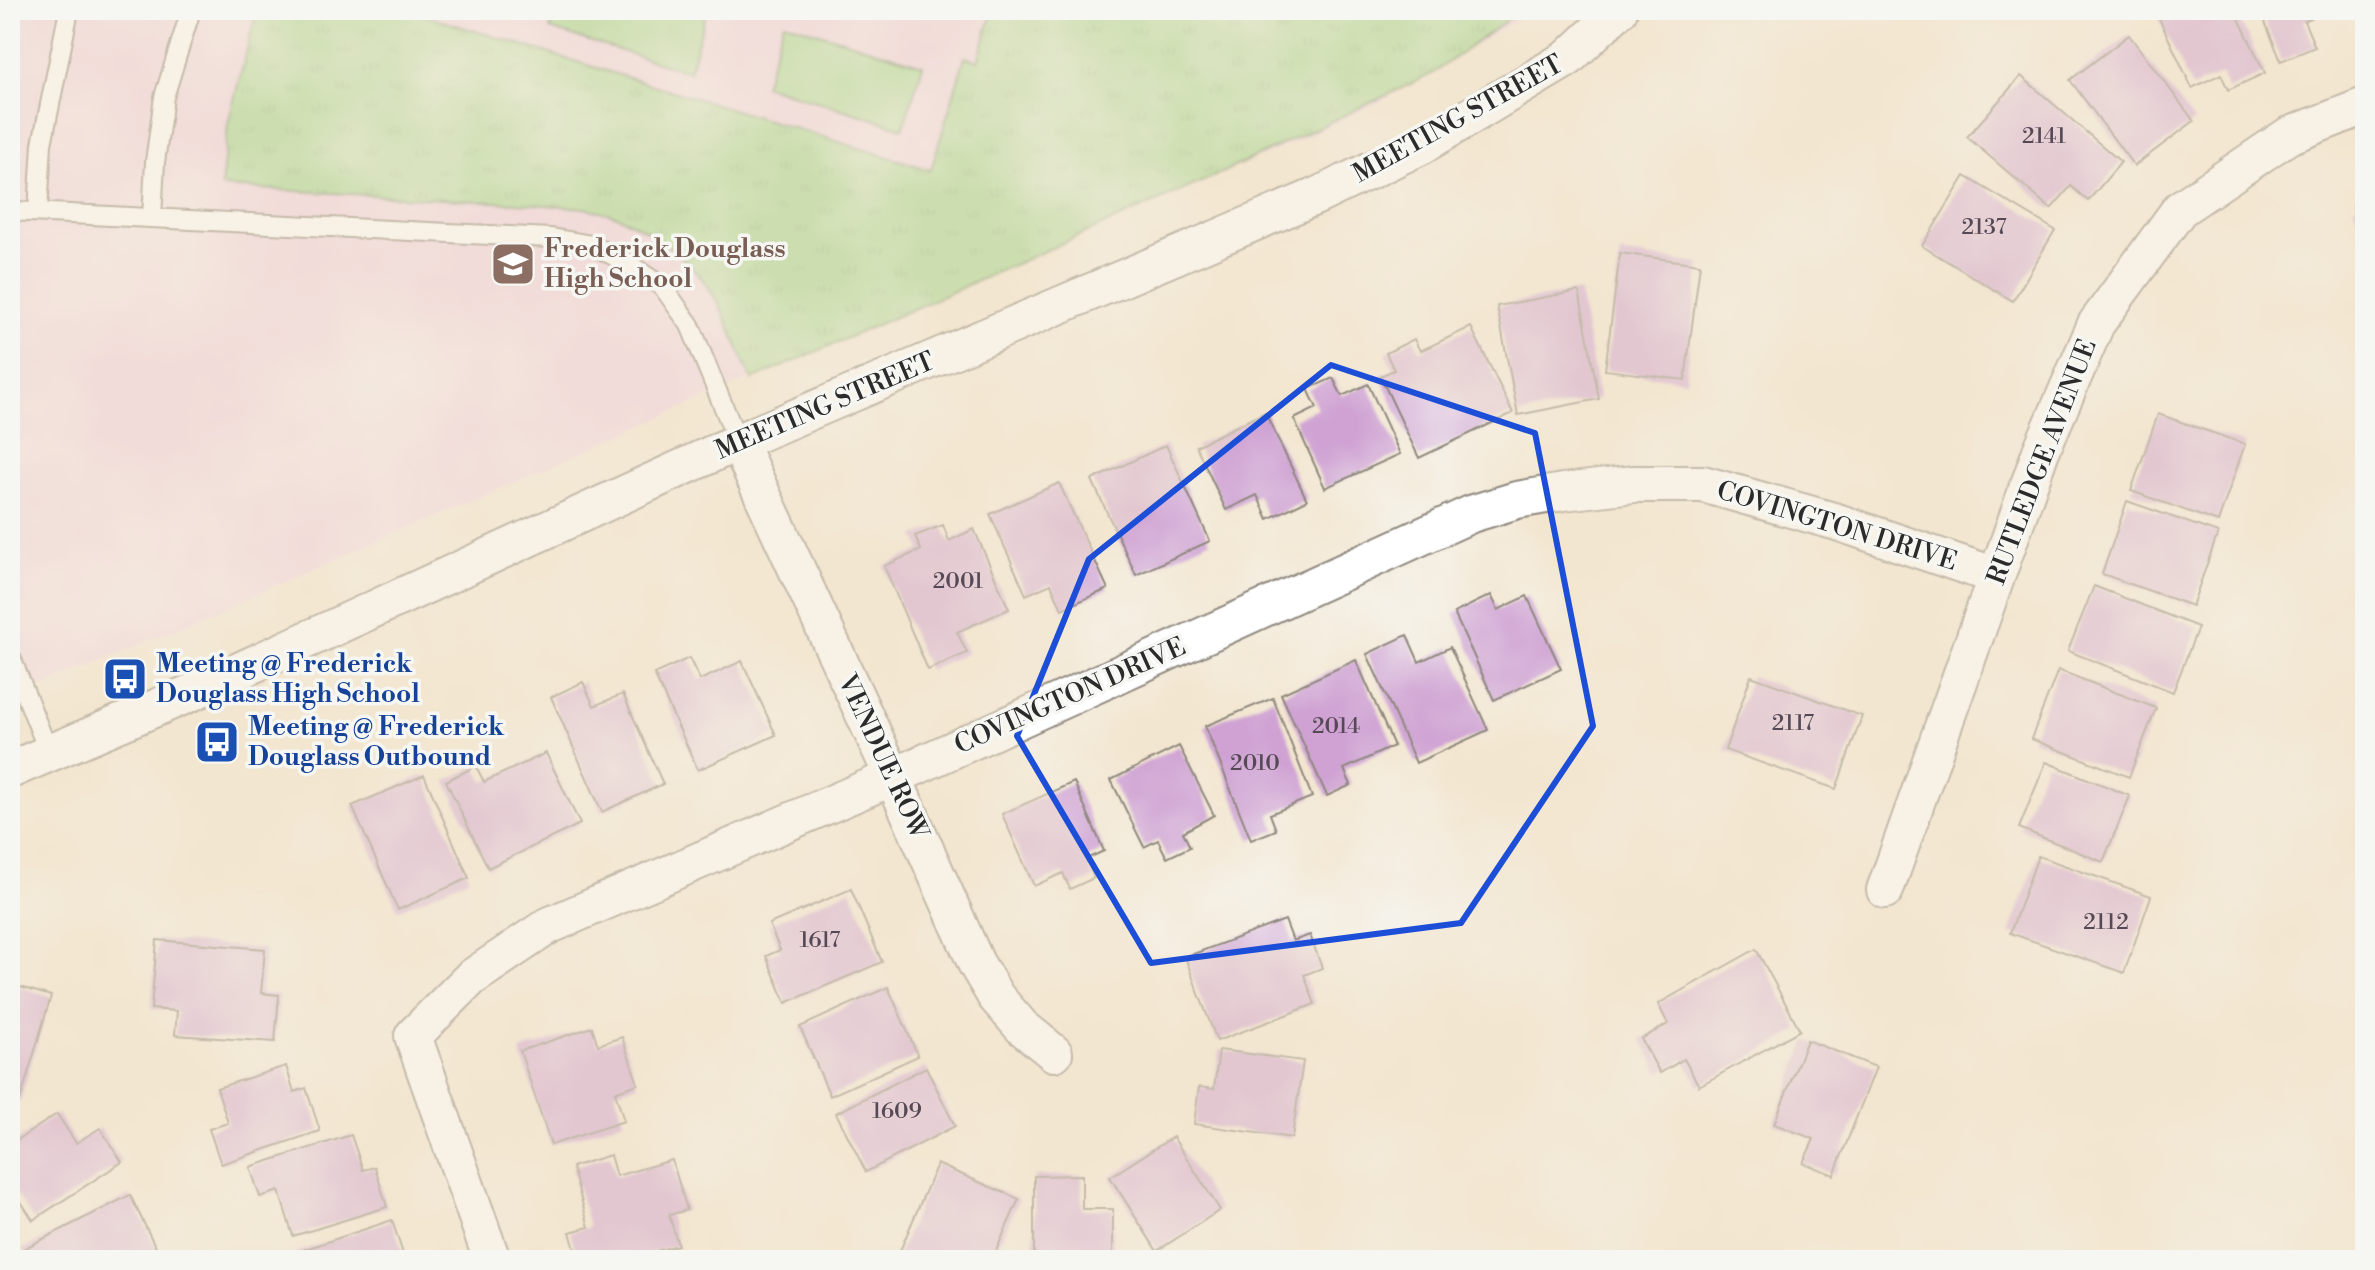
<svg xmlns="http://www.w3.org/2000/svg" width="2375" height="1270" viewBox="0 0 2375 1270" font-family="'Libre Bodoni',serif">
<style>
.built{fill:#f1d0e4}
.grass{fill:url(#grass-tufts);stroke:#64805a;stroke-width:2}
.garden{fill:#9ed689;stroke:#64805a;stroke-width:2}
.building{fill:#cfa2d3}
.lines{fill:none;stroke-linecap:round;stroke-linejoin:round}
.service-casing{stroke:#8f887e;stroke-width:22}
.minor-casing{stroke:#8f887e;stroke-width:40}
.service{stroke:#fff;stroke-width:18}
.minor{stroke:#fff;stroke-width:36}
.marked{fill:none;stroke:#1d4ed8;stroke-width:6;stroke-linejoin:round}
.labels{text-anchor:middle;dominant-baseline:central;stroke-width:7;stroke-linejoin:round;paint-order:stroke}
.number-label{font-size:22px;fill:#544955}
.street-label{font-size:26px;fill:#2b2b2b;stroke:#f6f6f2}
.education-label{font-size:26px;font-weight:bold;fill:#785e54;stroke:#f6f6f2;text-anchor:start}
.transit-label{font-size:26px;font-weight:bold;fill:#164399;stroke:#f6f6f2;text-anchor:start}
</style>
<defs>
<pattern id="grass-tufts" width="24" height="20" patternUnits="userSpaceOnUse" patternTransform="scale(2)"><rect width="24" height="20" fill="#9ed689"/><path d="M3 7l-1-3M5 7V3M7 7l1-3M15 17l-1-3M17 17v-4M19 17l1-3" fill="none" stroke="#88b876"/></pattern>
</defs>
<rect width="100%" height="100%" fill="#f6f6f2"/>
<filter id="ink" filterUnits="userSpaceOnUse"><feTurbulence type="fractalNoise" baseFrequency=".0125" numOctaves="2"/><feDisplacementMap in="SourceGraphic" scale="16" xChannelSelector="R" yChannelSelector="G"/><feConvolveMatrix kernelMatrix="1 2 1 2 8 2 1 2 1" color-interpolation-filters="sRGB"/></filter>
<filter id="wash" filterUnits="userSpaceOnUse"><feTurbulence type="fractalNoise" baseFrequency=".006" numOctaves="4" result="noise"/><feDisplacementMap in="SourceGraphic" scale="32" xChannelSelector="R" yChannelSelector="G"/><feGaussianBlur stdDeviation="1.8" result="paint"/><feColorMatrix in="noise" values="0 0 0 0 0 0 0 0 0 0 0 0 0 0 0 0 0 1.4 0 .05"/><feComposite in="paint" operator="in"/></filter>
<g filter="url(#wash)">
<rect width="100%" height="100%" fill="#f3e6d0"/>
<path class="built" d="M 10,10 L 1533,10 L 1384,100 L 1281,148 L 10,701 Z"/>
<path class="grass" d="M 257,10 L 407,10 L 931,170 L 965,57 L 978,61 L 993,10 L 1521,10 L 1432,74 L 1217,175 L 752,380 C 740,354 731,326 717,301 C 697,264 657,233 619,217 C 594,206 561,207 534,204 L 221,187 L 228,124 Z"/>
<g class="garden">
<path d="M 556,10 L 707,10 L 689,72 L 550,29 Z"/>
<path d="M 784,22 L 923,65 L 903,128 L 764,85 Z"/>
</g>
<g id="blocks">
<g class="building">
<path d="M 2155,10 L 2235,10 L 2265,73 L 2228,90 L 2221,74 L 2192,88 Z"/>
<path d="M 2260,10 L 2329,10 L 2304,21 L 2315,47 L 2281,61 Z"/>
<path d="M 2129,35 L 2194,121 L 2134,166 L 2070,80 Z"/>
<path d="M 2021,76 L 2121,162 L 2088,201 L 2071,186 L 2051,209 L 1967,137 Z"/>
<path d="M 1965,176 L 2055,230 L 2013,301 L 1922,246 Z"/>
<path d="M 2365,202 L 2365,234 L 2353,207 Z"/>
<path d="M 1620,253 L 1700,264 L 1685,380 L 1605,370 Z"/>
<path d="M 1579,291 L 1599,399 L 1518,415 L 1497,306 Z"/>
<path d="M 1471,327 L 1513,413 L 1419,458 L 1380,376 L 1394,370 L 1386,353 L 1414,339 L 1420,351 Z"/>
<path d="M 1333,378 L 1342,396 L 1368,384 L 1400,454 L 1325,488 L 1294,419 L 1317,408 L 1308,389 Z"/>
<path d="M 1265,412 L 1307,500 L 1268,519 L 1257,495 L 1226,510 L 1196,446 Z"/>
<path d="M 2158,414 L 2245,444 L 2218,522 L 2131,491 Z"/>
<path d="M 1166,445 L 1210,541 L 1136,575 L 1092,480 Z"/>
<path d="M 1059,483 L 1108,589 L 1062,609 L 1051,584 L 1026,595 L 990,514 Z"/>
<path d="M 2127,501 L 2218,533 L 2192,606 L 2102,574 Z"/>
<path d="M 943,525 L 949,541 L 974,529 L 1009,609 L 957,632 L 967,653 L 928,670 L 884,566 L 921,550 L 915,536 Z"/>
<path d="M 2094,586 L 2198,627 L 2173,692 L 2068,651 Z"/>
<path d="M 1491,595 L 1498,610 L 1527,596 L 1561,669 L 1494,700 L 1454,613 Z"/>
<path d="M 1407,635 L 1419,662 L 1450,647 L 1488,730 L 1416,763 L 1367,654 Z"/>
<path d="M 689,658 L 700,680 L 742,661 L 776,735 L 698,770 L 654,674 Z"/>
<path d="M 1356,660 L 1394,746 L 1344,769 L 1351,785 L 1327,796 L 1281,694 Z"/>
<path d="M 2058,670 L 2156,708 L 2129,777 L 2031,739 Z"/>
<path d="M 1751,676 L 1862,716 L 1836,789 L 1725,750 Z"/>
<path d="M 583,682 L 594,706 L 623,694 L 663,784 L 602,812 L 551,697 Z"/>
<path d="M 1273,698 L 1312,797 L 1270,814 L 1276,830 L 1251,840 L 1205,726 Z"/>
<path d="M 1179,746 L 1214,815 L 1183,832 L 1190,847 L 1167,858 L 1158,840 L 1144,847 L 1111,780 Z"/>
<path d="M 546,753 L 580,824 L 488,868 L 446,781 L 476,766 L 484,782 Z"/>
<path d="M 2046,762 L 2130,796 L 2103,862 L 2019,828 Z"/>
<path d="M 424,775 L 469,878 L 398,910 L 352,806 Z"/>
<path d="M 1074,782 L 1104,851 L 1086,859 L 1094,878 L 1070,889 L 1063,873 L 1034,886 L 1002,814 Z"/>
<path d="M 2038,856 L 2151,896 L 2124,973 L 2010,933 Z"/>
<path d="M 851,889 L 882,962 L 786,1003 L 766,956 L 780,950 L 769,924 Z"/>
<path d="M 1285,920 L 1293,941 L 1310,935 L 1322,968 L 1304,975 L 1315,1004 L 1217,1041 L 1185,957 Z"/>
<path d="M 157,940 L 265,949 L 261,993 L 279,995 L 275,1042 L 175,1035 L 177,1011 L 151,1009 Z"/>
<path d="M 1756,949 L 1800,1030 L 1699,1086 L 1684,1059 L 1660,1073 L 1641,1039 L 1668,1024 L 1658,1004 Z"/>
<path d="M 10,984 L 51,996 L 20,1101 L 10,1098 Z"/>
<path d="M 888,987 L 918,1056 L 830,1096 L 800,1027 Z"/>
<path d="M 592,1027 L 598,1045 L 622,1037 L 638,1084 L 615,1092 L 624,1121 L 551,1145 L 520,1051 Z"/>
<path d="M 1807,1040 L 1876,1067 L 1834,1175 L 1803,1163 L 1814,1139 L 1774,1124 Z"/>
<path d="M 1219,1050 L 1303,1061 L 1292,1138 L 1194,1124 L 1199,1087 L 1214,1089 Z"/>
<path d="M 286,1066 L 294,1092 L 306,1088 L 320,1131 L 221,1164 L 209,1129 L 228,1123 L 217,1088 Z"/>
<path d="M 926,1067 L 955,1126 L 866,1172 L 836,1113 Z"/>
<path d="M 57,1114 L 76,1143 L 100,1128 L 122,1162 L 33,1220 L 10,1185 L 10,1145 Z"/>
<path d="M 351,1135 L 363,1170 L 375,1167 L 387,1207 L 293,1236 L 279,1191 L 260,1197 L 250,1167 Z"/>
<path d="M 1173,1137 L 1220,1210 L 1157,1251 L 1110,1177 Z"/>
<path d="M 610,1155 L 616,1176 L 672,1160 L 687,1210 L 669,1215 L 678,1245 L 625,1260 L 578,1260 L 570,1232 L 589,1227 L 572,1167 Z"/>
<path d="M 937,1164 L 1019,1199 L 992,1260 L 896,1260 Z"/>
<path d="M 1082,1175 L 1082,1209 L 1113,1209 L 1113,1260 L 1034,1260 L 1034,1176 Z"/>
<path d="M 130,1195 L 162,1260 L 29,1260 L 23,1249 Z"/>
<path d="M 392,1220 L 405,1260 L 296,1260 L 294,1253 Z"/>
</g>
</g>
</g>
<g filter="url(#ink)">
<use href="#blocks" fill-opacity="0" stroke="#8f887e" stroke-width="2"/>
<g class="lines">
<g class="service-casing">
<g id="service">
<path d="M 10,211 L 551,238 L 592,245 L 624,261 L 663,287 L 690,325 L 738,442"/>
<path d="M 38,212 L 42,144 L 69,10"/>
<path d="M 152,218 L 155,162 L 164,97 L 191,10"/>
<path d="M 10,655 L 49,753"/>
</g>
</g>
<g class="minor-casing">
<g id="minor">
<path d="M 738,442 L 893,777 L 976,963 L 996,997 L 1022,1027 L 1054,1053"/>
<path d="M 10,770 L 193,692 L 738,442 L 1319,195 L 1421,146 L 1568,58 L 1619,10"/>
<path d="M 1885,890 L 2041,451 L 2096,324 L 2180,209 L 2288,136 L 2365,106"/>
<path d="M 492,1260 L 413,1036 L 471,978 L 548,926 L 893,777 L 1471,514 L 1517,500 L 1563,492 L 1634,484 L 1703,484 L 1837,522 L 1996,576"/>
</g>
</g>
<use href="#service" class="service"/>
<use href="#minor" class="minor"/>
</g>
</g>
<path d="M0 0H2375V1270H0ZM 1331,365 L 1535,433 L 1593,726 L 1461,923 L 1151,963 L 1017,736 L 1089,559 Z" fill="#f3e6d0" fill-opacity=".55" fill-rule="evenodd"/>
<path class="marked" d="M 1331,365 L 1535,433 L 1593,726 L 1461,923 L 1151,963 L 1017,736 L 1089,559 Z"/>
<defs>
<g id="school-square" transform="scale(2.3)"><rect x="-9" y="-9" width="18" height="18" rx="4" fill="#8d6e63" stroke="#f6f6f2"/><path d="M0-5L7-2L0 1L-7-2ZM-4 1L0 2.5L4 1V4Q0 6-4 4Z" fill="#fff"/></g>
<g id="bus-square" transform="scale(2.3)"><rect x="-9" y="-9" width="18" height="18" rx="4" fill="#1a4fb4" stroke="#f6f6f2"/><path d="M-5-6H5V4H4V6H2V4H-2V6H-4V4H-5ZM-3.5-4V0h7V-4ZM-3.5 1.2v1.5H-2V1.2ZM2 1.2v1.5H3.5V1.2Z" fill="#fff"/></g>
</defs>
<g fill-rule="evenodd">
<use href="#school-square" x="513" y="264"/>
<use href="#bus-square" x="125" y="679"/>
<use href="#bus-square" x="217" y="742"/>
</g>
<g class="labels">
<g class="number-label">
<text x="2044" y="136">2141</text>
<text x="1984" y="227">2137</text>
<text x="958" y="581">2001</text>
<text x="1793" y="723">2117</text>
<text x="1336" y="726">2014</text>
<text x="1255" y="763">2010</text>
<text x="2106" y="922">2112</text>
<text x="820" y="940">1617</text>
<text x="897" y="1111">1609</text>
</g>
<g class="street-label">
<text transform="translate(1458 119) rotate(-29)">MEETING STREET</text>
<text transform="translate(825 406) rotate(-23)">MEETING STREET</text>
<text transform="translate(2042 462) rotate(-69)">RUTLEDGE AVENUE</text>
<text transform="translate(1837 526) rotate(17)">COVINGTON DRIVE</text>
<text transform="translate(1070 696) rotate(-24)">COVINGTON DRIVE</text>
<text transform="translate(883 757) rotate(65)">VENDUE ROW</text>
</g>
<g class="education-label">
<text x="544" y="249">Frederick Douglass<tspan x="544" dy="30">High School</tspan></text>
</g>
<g class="transit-label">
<text x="156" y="664">Meeting @ Frederick<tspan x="156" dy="30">Douglass High School</tspan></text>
<text x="248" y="727">Meeting @ Frederick<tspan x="248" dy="30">Douglass Outbound</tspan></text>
</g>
</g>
<rect width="2375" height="1270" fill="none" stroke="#f6f6f2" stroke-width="40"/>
</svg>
